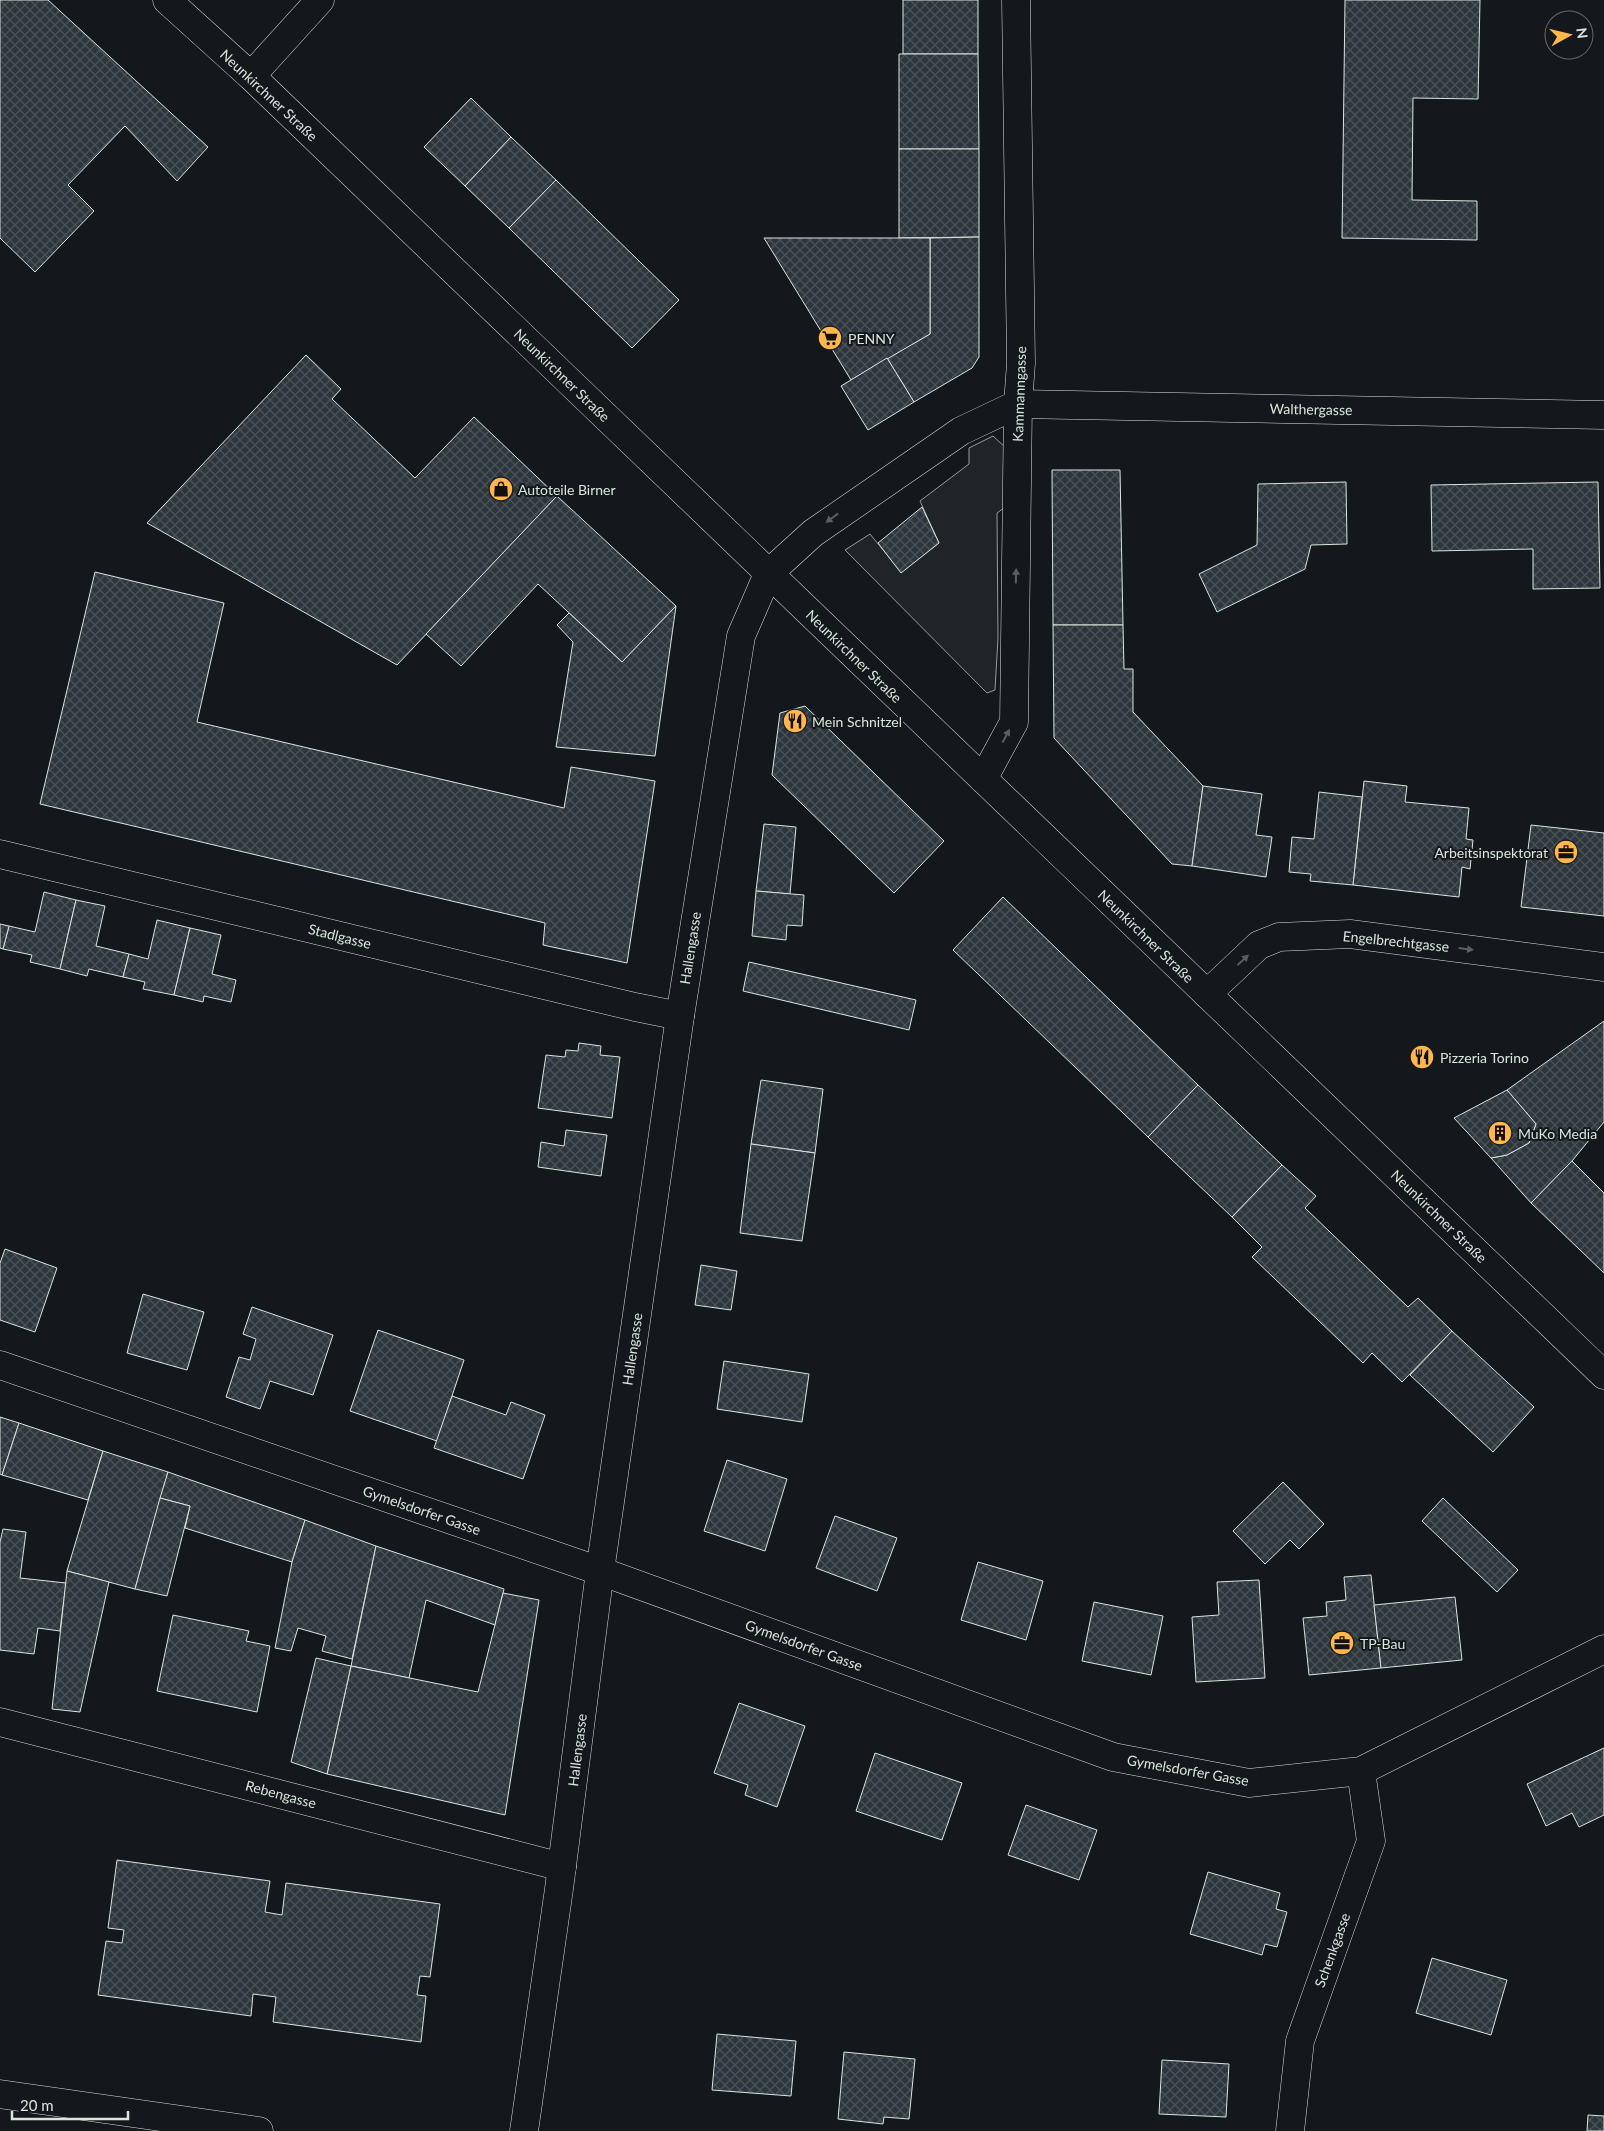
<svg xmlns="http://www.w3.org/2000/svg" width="1604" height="2131" viewBox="0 0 1604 2131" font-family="Lato,sans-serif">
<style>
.green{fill:#202428;stroke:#939e99}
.building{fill:url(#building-cross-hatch);stroke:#d8e6dc}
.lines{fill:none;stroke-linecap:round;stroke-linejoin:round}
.minor-casing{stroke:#d8e6dc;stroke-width:29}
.major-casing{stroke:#d8e6dc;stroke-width:29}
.minor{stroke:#14181c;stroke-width:28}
.major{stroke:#14181c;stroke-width:28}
.oneway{fill:#59605f}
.labels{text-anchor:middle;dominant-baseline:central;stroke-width:4;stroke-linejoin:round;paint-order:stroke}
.street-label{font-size:14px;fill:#d8e6dc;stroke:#14181c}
.poi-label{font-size:14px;fill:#d8e6dc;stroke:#14181c;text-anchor:start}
</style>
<defs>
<pattern id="building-cross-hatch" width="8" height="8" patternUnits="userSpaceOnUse" patternTransform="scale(1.25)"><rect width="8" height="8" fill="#2c363c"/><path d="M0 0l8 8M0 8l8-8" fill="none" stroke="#4a5358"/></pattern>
</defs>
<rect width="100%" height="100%" fill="#14181c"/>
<path class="green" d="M 993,436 L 1006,448 L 1008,505 L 997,513 L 998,638 L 995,690 L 987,693 L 845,550 L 870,534 L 901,572 L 939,543 L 920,501 L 969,464 L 969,448 Z"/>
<g class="building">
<path d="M 0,0 L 48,0 L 208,147 L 177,181 L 125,126 L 68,185 L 94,211 L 35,272 L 0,238 Z"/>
<rect x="903" y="0" width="75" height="54"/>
<path d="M 1345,0 L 1480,0 L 1478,99 L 1413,98 L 1412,200 L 1477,201 L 1477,240 L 1342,238 Z"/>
<path d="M 899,54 L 978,54 L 979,149 L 899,149 Z"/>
<path d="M 471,98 L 511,137 L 465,186 L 424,147 Z"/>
<path d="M 511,137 L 556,180 L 509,228 L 465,186 Z"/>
<path d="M 899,149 L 979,149 L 979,237 L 899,238 Z"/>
<path d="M 556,180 L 679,300 L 632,348 L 509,228 Z"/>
<path d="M 979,237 L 979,357 L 972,368 L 914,402 L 887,358 L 930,334 L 930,238 Z"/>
<path d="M 764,238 L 930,238 L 930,334 L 851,380 Z"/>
<path d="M 306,355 L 341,389 L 332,399 L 415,478 L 474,417 L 557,496 L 397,665 L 147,523 Z"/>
<path d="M 887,358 L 914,402 L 868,430 L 841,386 Z"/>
<path d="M 1052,470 L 1120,470 L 1123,625 L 1053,625 Z"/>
<path d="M 1346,482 L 1347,544 L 1311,545 L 1305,569 L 1217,612 L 1199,574 L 1257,545 L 1258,484 Z"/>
<path d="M 1598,482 L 1600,588 L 1533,589 L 1533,549 L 1432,551 L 1431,485 Z"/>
<path d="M 557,496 L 676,606 L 622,662 L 538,584 L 461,666 L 426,634 Z"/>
<path d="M 922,507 L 939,543 L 901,573 L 878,543 Z"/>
<path d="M 95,572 L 224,603 L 197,722 L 564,808 L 571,767 L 655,781 L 627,963 L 543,945 L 545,923 L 40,804 Z"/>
<path d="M 676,606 L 655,756 L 556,747 L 573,642 L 557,625 L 569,613 L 622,662 Z"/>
<path d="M 1053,625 L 1123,625 L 1124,669 L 1133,669 L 1133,712 L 1203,786 L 1192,866 L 1172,864 L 1054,738 Z"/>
<path d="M 805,706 L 944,841 L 894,893 L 772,775 L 780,713 Z"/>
<path d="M 1364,781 L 1407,786 L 1405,802 L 1469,808 L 1466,839 L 1473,840 L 1470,869 L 1462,867 L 1459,897 L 1353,885 Z"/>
<path d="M 1203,786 L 1262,794 L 1256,835 L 1272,837 L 1266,877 L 1192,866 Z"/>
<path d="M 1319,792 L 1362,797 L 1353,885 L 1310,881 L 1311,874 L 1289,872 L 1292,837 L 1314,839 Z"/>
<path d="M 764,824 L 796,827 L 790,894 L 756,891 Z"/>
<path d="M 1531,825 L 1604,833 L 1604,916 L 1521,907 Z"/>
<path d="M 756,891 L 804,895 L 802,926 L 787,925 L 786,940 L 752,936 Z"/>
<path d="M 44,892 L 76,900 L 60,969 L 30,962 L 32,955 L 3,949 L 9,926 L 35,932 Z"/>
<path d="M 1003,897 L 1198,1085 L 1148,1137 L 953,950 Z"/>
<path d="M 76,900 L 105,906 L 96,946 L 129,954 L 123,977 L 89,969 L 87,976 L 60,969 Z"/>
<path d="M 157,920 L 190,928 L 174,995 L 143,989 L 145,982 L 123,977 L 129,954 L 148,959 Z"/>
<path d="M 0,924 L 9,926 L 3,949 L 0,948 Z"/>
<path d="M 190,928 L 221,935 L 212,974 L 236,980 L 231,1002 L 204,996 L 203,1002 L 174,995 Z"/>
<path d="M 749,962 L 916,1000 L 909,1030 L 743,991 Z"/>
<path d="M 1604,1021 L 1604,1122 L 1572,1161 L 1531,1203 L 1491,1158 L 1507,1155 L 1529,1143 L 1536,1124 L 1507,1090 Z"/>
<path d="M 579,1043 L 601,1046 L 600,1055 L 620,1057 L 612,1118 L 538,1108 L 546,1055 L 565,1057 L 566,1050 L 578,1051 Z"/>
<path d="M 761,1080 L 823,1089 L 815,1153 L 751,1144 Z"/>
<path d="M 1198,1085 L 1282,1165 L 1232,1217 L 1148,1137 Z"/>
<path d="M 1507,1090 L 1536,1124 L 1529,1143 L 1507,1155 L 1491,1158 L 1454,1118 Z"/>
<path d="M 566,1130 L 607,1135 L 601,1176 L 538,1167 L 541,1142 L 564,1146 Z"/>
<path d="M 751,1144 L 815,1153 L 802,1241 L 740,1233 Z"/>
<path d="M 1572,1161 L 1604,1193 L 1604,1273 L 1531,1203 Z"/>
<path d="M 1282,1165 L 1316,1196 L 1305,1208 L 1408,1307 L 1418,1298 L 1452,1331 L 1402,1382 L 1372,1353 L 1363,1363 L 1252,1257 L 1262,1247 L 1232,1217 Z"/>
<path d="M 5,1249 L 57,1268 L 35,1332 L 0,1320 L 0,1263 Z"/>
<path d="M 701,1265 L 737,1271 L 731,1310 L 695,1305 Z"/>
<path d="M 143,1294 L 204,1312 L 187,1370 L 127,1353 Z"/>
<path d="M 252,1307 L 333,1335 L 313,1395 L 270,1381 L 260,1409 L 226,1397 L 239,1357 L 250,1360 L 256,1339 L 243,1334 Z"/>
<path d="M 378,1330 L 464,1360 L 437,1441 L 350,1411 Z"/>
<path d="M 1452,1331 L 1534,1407 L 1493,1452 L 1410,1375 Z"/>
<path d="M 724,1361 L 809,1374 L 802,1422 L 717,1409 Z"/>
<path d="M 452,1396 L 506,1415 L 511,1402 L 545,1415 L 523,1479 L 434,1448 Z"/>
<path d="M 0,1417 L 19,1423 L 2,1475 L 0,1474 Z"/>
<path d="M 19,1423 L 103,1451 L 88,1500 L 2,1475 Z"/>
<path d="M 103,1451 L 168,1472 L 135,1589 L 67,1571 Z"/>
<path d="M 727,1460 L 787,1479 L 765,1551 L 704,1531 Z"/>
<path d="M 168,1472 L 305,1520 L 292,1562 L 185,1528 L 190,1506 L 160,1498 Z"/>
<path d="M 1283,1482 L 1324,1524 L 1299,1549 L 1290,1540 L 1265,1564 L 1233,1531 Z"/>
<path d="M 160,1498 L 190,1506 L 167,1596 L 135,1589 Z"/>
<path d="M 1443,1498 L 1518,1570 L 1497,1592 L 1422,1521 Z"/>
<path d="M 835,1516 L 897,1538 L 877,1591 L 816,1568 Z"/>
<path d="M 305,1520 L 376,1546 L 352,1659 L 322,1651 L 326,1636 L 298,1628 L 291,1651 L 275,1648 L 292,1562 Z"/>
<path d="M 3,1529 L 26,1532 L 20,1578 L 66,1583 L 60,1631 L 38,1628 L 34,1654 L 0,1650 L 0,1542 Z"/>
<path d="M 376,1546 L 504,1589 L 495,1625 L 426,1600 L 409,1678 L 351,1666 Z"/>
<path d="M 978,1562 L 1043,1581 L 1026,1640 L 961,1620 Z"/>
<path d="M 67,1571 L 109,1582 L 80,1712 L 52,1709 Z"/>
<path d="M 1371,1575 L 1381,1668 L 1309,1675 L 1303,1618 L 1327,1616 L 1326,1602 L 1346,1600 L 1344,1577 Z"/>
<path d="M 1259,1580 L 1265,1678 L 1196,1682 L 1192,1617 L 1219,1615 L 1217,1582 Z"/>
<path d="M 503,1593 L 539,1600 L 505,1815 L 327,1774 L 351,1666 L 478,1692 Z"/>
<path d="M 1455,1597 L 1462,1660 L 1381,1668 L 1374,1605 Z"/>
<path d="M 1094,1602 L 1163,1616 L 1151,1675 L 1082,1661 Z"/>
<path d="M 173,1615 L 249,1631 L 246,1641 L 270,1646 L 257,1712 L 157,1691 Z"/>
<path d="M 316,1658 L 351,1666 L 327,1774 L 291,1762 Z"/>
<path d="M 739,1703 L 805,1726 L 777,1807 L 745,1795 L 748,1785 L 714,1773 Z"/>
<path d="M 1604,1748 L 1604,1815 L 1579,1827 L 1572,1813 L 1546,1826 L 1527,1784 Z"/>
<path d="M 875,1753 L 962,1783 L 942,1840 L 856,1811 Z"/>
<path d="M 1026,1805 L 1097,1830 L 1079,1880 L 1008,1855 Z"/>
<path d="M 117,1860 L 270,1881 L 265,1912 L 282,1915 L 286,1883 L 440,1904 L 430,1977 L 420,1976 L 417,1995 L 426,1996 L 421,2042 L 273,2022 L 276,1997 L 253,1994 L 251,2016 L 98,1995 L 106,1941 L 122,1943 L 124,1930 L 108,1928 Z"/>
<path d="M 1208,1872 L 1280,1893 L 1276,1909 L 1287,1912 L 1277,1947 L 1265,1944 L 1262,1955 L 1190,1934 Z"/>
<path d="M 1432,1958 L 1507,1980 L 1491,2035 L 1416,2013 Z"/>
<path d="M 717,2034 L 796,2041 L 791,2096 L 712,2090 Z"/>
<path d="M 844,2052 L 915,2059 L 909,2119 L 884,2117 L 883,2124 L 838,2119 Z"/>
<path d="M 1162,2060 L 1229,2064 L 1226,2117 L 1159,2114 Z"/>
<path d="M 1588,2115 L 1604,2116 L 1604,2131 L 1587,2131 Z"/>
</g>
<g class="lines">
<g class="minor-casing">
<g id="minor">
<path d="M 251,76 L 320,0"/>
<path d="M 983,779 L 1014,722 L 1018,404 L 1021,363 L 1016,0"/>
<path d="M 0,854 L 635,1007 L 680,1016"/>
<path d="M 1207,994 L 1259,945 L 1279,937 L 1350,934 L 1604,967"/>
<path d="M 0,1365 L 600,1571 L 1113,1757 L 1249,1783 L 1361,1771 L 1604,1649"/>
<path d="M 0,1722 L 562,1867"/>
<path d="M 524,2131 L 559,1889 L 600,1571 L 680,1016 L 741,636 L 768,574 L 813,533 L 961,431 L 1018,404 L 1604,415"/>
<path d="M 1290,2131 L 1300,2041 L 1371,1841 L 1361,1771"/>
</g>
</g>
<g class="major-casing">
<g id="major">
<path d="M 167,0 L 251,76 L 1604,1375"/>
<path d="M 0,2094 L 259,2131"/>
</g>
</g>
<use href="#minor" class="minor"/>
<use href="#major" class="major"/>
</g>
<defs><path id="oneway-solid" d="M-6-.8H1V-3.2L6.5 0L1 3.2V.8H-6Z" transform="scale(1.25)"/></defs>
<g class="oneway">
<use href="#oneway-solid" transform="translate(832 518) rotate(144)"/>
<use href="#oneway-solid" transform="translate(1016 576) rotate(-89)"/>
<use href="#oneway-solid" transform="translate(1006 736) rotate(-62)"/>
<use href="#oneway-solid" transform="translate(1466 949) rotate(7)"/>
<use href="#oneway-solid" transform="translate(1243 960) rotate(-43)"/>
</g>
<defs>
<g id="supermarket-disc" transform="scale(1.25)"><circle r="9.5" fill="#ffb74d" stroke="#14181c"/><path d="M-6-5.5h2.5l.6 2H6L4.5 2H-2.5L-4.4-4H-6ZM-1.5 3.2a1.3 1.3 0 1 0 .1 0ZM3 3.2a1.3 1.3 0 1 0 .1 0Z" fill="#111"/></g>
<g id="shop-disc" transform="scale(1.25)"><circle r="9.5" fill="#ffb74d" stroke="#14181c"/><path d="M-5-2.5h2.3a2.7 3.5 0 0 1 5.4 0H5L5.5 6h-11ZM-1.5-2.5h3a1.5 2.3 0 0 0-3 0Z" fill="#111"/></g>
<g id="restaurant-disc" transform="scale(1.25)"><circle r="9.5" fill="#ffb74d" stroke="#14181c"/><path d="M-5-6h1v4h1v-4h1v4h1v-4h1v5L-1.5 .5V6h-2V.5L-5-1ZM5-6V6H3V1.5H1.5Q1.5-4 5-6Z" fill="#111"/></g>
<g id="office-disc" transform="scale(1.25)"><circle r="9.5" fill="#ffb74d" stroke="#14181c"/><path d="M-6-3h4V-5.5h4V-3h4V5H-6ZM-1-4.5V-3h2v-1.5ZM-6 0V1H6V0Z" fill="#111"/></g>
<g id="building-disc" transform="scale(1.25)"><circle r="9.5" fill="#ffb74d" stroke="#14181c"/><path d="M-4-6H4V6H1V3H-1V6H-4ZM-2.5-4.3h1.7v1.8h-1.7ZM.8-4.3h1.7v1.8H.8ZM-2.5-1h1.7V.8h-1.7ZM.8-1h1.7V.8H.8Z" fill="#111"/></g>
</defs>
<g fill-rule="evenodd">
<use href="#supermarket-disc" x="830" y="338"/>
<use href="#shop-disc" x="501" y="489"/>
<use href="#restaurant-disc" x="795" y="721"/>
<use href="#office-disc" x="1566" y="852"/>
<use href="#restaurant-disc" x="1422" y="1057"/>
<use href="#building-disc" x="1500" y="1133"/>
<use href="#office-disc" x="1342" y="1643"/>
</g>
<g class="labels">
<g class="street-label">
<text transform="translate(269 95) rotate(43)">Neunkirchner Straße</text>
<text transform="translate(562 375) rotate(44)">Neunkirchner Straße</text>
<text transform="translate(1019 394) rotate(-88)">Kammanngasse</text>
<text transform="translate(1311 409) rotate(1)">Walthergasse</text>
<text transform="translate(854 656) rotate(44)">Neunkirchner Straße</text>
<text transform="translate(340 936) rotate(14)">Stadlgasse</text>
<text transform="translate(1146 936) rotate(44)">Neunkirchner Straße</text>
<text transform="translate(1396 941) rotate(6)">Engelbrechtgasse</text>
<text transform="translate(690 948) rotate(-81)">Hallengasse</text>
<text transform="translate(1439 1216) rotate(44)">Neunkirchner Straße</text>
<text transform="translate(632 1349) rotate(-82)">Hallengasse</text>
<text transform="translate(422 1510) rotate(19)">Gymelsdorfer Gasse</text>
<text transform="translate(804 1645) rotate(20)">Gymelsdorfer Gasse</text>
<text transform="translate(577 1750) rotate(-83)">Hallengasse</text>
<text transform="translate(1188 1770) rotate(10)">Gymelsdorfer Gasse</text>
<text transform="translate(281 1794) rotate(15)">Rebengasse</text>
<text transform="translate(1332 1950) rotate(-70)">Schenkgasse</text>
</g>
<g class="poi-label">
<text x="848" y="338">PENNY</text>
<text x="518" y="489">Autoteile Birner</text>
<text x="812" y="721">Mein Schnitzel</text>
<text x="1548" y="852" text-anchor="end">Arbeitsinspektorat</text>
<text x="1440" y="1057">Pizzeria Torino</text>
<text x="1518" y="1133">MuKo Media</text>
<text x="1360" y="1643">TP-Bau</text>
</g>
</g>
<g transform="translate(1569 35) rotate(82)"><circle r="24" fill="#14181c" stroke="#626a69"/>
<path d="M0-4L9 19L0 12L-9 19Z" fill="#ffb74d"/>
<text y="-8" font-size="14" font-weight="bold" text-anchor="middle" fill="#d8e6dc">N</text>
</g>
<path d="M12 2111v8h116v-8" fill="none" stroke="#d8e6dc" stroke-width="2.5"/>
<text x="20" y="2111" font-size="15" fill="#d8e6dc" stroke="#14181c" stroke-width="4" paint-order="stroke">20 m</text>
</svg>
